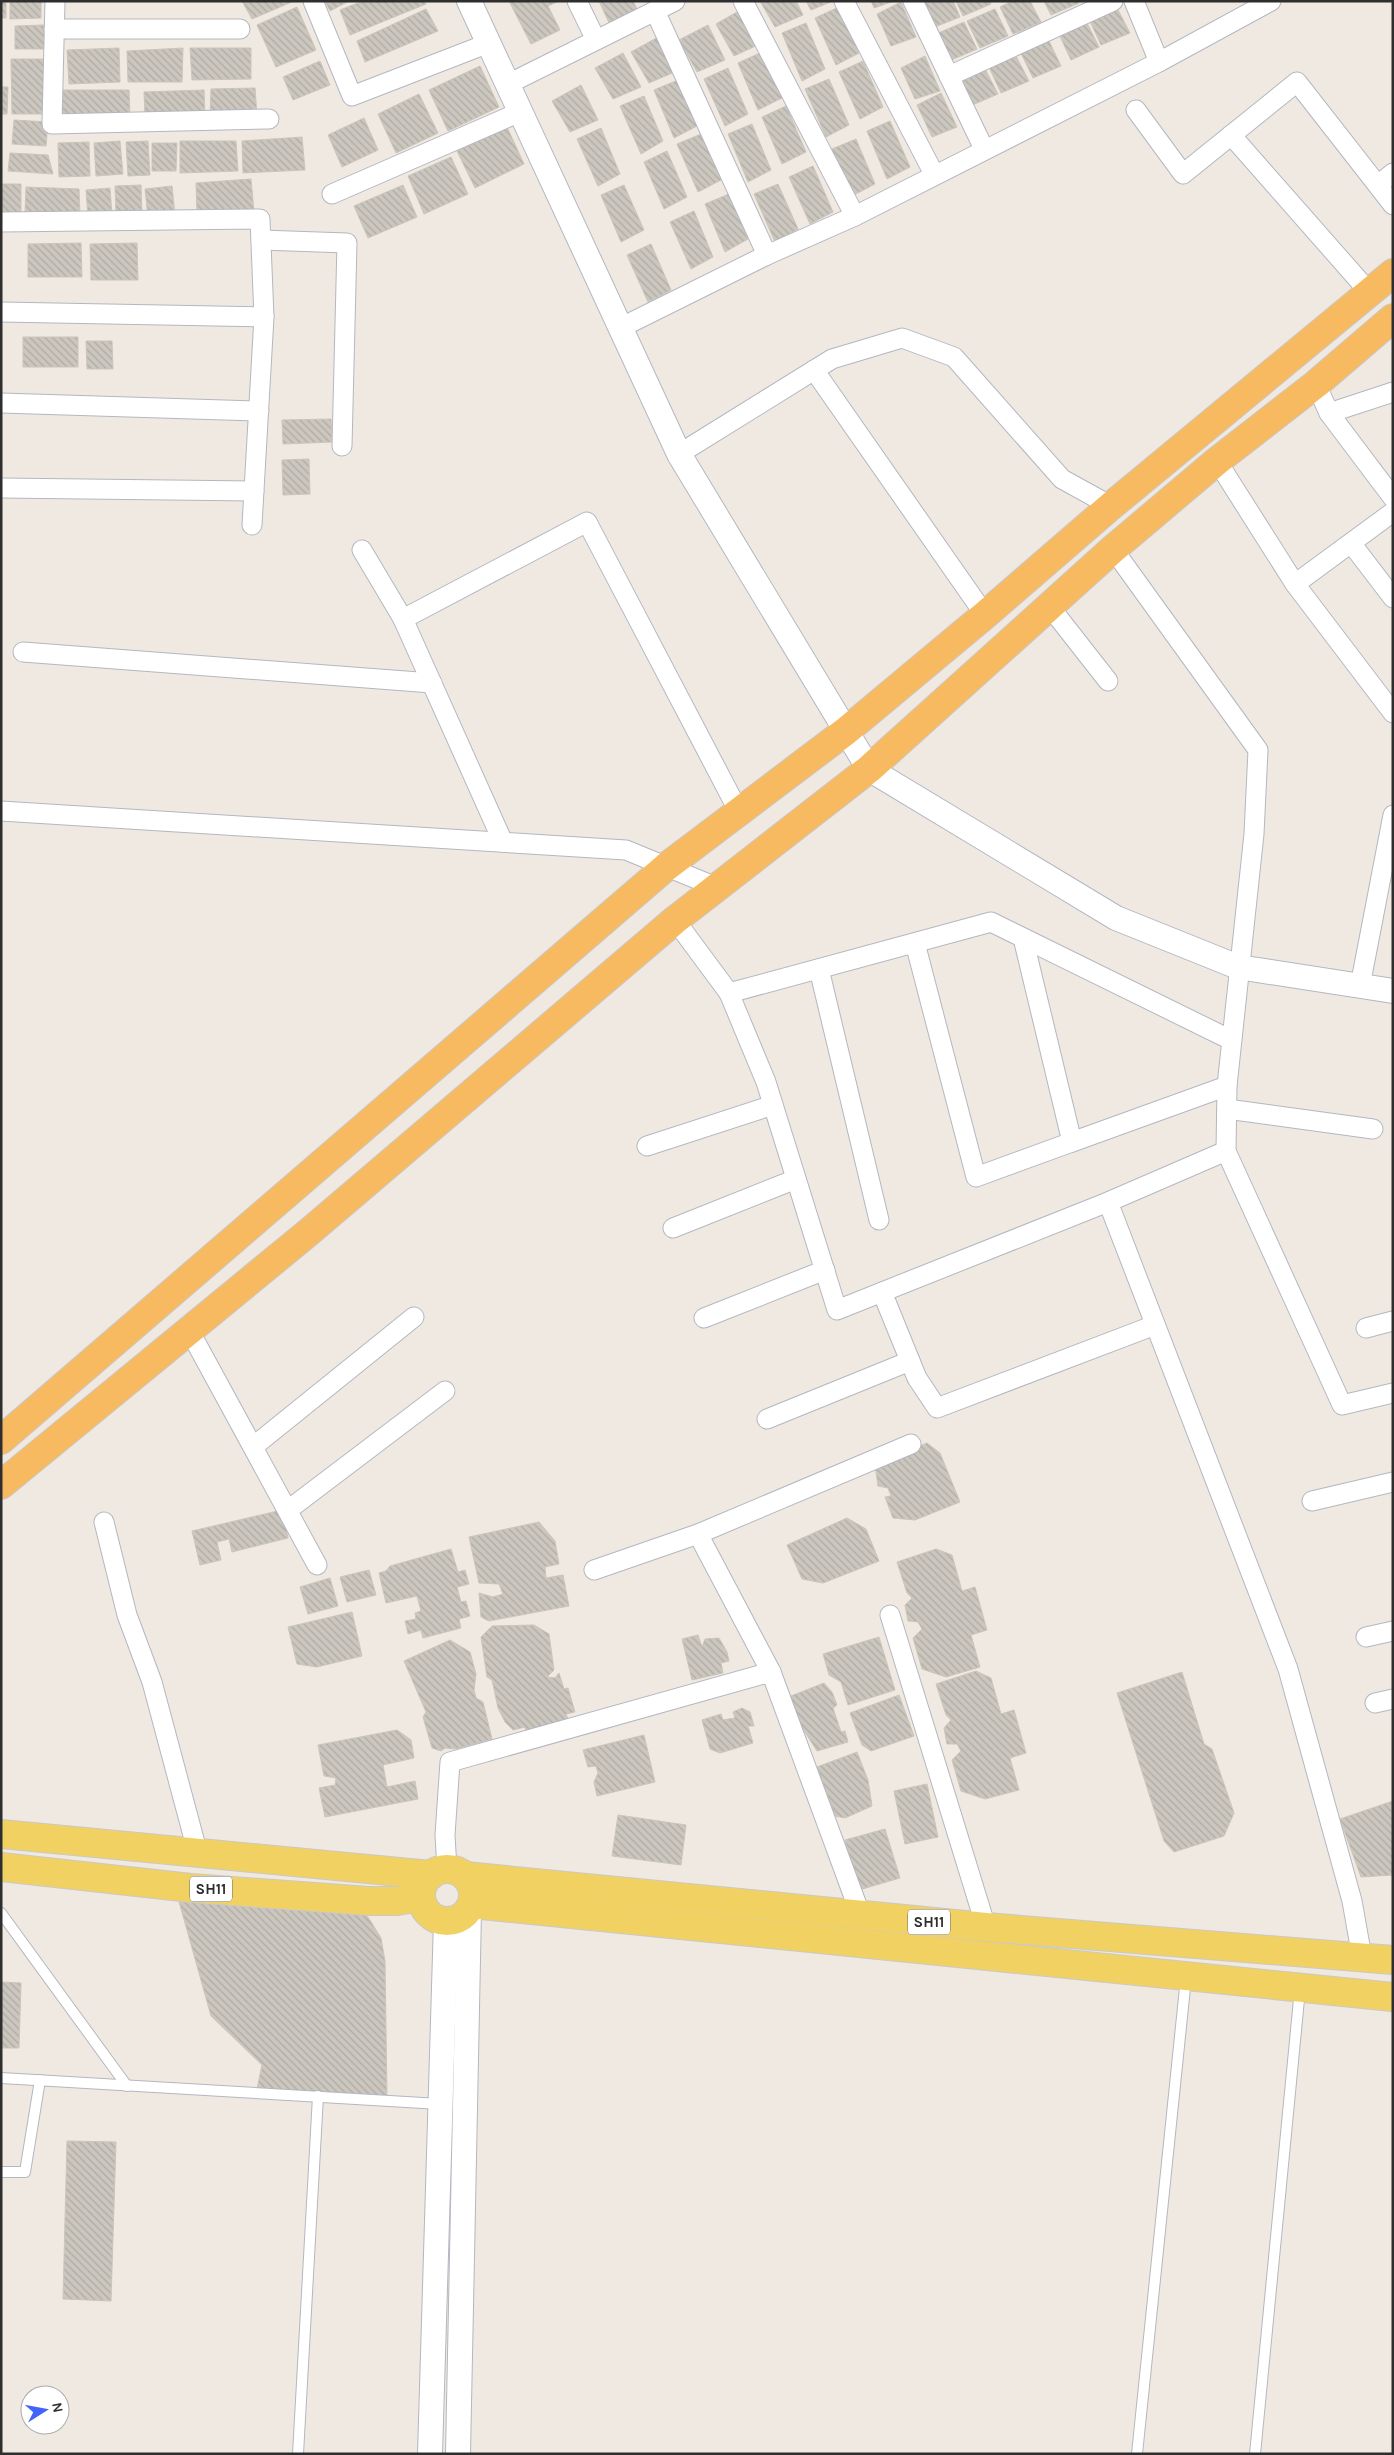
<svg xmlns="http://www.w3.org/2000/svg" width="1394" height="2455" viewBox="0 0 1394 2455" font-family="Karla,sans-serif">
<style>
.building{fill:url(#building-back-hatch);stroke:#cbc5ba}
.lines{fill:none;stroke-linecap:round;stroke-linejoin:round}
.service-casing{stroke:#b4b7c1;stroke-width:12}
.minor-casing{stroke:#b4b7c1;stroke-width:21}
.tertiary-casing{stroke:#b4b7c1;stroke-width:26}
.primary-casing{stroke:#c9c9c9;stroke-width:30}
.trunk-casing{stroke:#c9c9c9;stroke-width:30}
.service{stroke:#fff;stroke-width:10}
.minor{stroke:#fff;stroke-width:19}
.tertiary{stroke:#fff;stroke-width:24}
.primary{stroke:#f2d163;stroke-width:28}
.trunk{stroke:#f8ba60;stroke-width:28}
.labels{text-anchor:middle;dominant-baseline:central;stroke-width:5;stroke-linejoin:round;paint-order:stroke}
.shield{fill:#fff;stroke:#6d6d6d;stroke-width:1}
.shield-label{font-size:15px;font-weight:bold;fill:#2e2e2e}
</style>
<defs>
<pattern id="building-back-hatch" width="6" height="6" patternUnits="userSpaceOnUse" patternTransform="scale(1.25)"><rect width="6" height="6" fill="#cbc7bf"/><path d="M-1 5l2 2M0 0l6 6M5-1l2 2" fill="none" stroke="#afaba4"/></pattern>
</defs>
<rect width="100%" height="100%" fill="#efe9e1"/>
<g class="building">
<rect x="1" y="1" width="5" height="17"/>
<path d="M 10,1 L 41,1 L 41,18 L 10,19 Z"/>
<path d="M 242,1 L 294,1 L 252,19 Z"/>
<path d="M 325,1 L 349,1 L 330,11 Z"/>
<path d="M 363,1 L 424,1 L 426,4 L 350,35 L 340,10 Z"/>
<path d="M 509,1 L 559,1 L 548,6 L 560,30 L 531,44 Z"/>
<path d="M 599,1 L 633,1 L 639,13 L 610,25 Z"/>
<path d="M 760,1 L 796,1 L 803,15 L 775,27 Z"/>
<path d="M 806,1 L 833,1 L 811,10 Z"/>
<path d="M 871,1 L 894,1 L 874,8 Z"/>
<path d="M 919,1 L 953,1 L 960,17 L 932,28 Z"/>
<path d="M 956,1 L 990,1 L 991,4 L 963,16 Z"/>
<path d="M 1012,1 L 1030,1 L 1041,22 L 1013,34 L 1000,7 Z"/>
<path d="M 1044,1 L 1078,1 L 1079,3 L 1051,15 Z"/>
<path d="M 901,2 L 916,37 L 891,46 L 877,14 Z"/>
<path d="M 1116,6 L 1130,33 L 1101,45 L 1088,17 Z"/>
<path d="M 297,7 L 316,50 L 276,67 L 257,25 Z"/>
<path d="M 839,7 L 859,53 L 836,65 L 815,18 Z"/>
<path d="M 744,8 L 762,43 L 734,56 L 716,24 Z"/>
<path d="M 426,9 L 438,31 L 365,62 L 357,41 Z"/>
<path d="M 995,9 L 1008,36 L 980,48 L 967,21 Z"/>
<path d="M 1086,21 L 1099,47 L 1071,60 L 1058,32 Z"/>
<path d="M 964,22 L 977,49 L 949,61 L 936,34 Z"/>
<path d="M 806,23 L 825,69 L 802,81 L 782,33 Z"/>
<path d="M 44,25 L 45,49 L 15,49 L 15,26 Z"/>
<path d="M 708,25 L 725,60 L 697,72 L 679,40 Z"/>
<path d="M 660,36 L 677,71 L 649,83 L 631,52 Z"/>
<path d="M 1048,39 L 1061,66 L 1033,78 L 1020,51 Z"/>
<path d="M 119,48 L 120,82 L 69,84 L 67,50 Z"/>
<path d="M 183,48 L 182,82 L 128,82 L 127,51 Z"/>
<path d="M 190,48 L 251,48 L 251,79 L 192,80 Z"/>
<path d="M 762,52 L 782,98 L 758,110 L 738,63 Z"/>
<path d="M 623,53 L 641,87 L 613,99 L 595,68 Z"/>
<path d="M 1015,54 L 1029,81 L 1001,93 L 988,65 Z"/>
<path d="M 925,56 L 940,91 L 915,99 L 901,68 Z"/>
<path d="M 11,59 L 44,59 L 45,114 L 12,114 Z"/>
<path d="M 320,61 L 330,85 L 293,100 L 283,77 Z"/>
<path d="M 863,61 L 883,107 L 860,119 L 839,72 Z"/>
<path d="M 480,66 L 499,107 L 448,131 L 429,90 Z"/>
<path d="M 984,67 L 998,94 L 970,106 L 957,78 Z"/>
<path d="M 728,68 L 748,114 L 725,126 L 704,79 Z"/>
<path d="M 829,79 L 849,125 L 826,137 L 805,89 Z"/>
<path d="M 678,80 L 697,126 L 674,138 L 654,90 Z"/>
<path d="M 581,85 L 598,120 L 570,132 L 552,101 Z"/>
<path d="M 1,87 L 8,87 L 7,114 L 1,114 Z"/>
<path d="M 255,88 L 257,115 L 210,116 L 211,89 Z"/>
<path d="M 62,90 L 129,90 L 130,115 L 61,118 Z"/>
<path d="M 204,90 L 205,115 L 145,116 L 144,92 Z"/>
<path d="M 941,93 L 957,127 L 932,137 L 917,105 Z"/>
<path d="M 419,94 L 438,133 L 396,153 L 378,114 Z"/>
<path d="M 644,96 L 663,141 L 641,154 L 620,106 Z"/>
<path d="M 786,106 L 806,152 L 782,164 L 762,117 Z"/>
<path d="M 364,118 L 378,150 L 342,167 L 328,135 Z"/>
<path d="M 14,120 L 48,122 L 46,146 L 12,144 Z"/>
<path d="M 890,121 L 910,167 L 887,179 L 867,131 Z"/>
<path d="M 752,124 L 771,170 L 748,182 L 728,134 Z"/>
<path d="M 507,127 L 524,164 L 475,188 L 457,151 Z"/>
<path d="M 601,128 L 620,174 L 598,186 L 577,139 Z"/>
<path d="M 701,134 L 721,180 L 698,192 L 677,144 Z"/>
<path d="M 302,137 L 305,170 L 243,173 L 242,141 Z"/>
<path d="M 856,139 L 875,184 L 852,196 L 832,149 Z"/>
<path d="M 120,141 L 123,174 L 96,176 L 94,143 Z"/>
<path d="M 148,141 L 150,175 L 128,176 L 126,142 Z"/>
<path d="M 180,141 L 236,141 L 238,171 L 180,173 Z"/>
<path d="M 89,142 L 90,176 L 59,177 L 58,143 Z"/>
<path d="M 152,143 L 177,143 L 176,171 L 152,171 Z"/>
<path d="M 667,151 L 687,197 L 664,209 L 644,162 Z"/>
<path d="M 10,153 L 48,155 L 53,174 L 8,171 Z"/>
<path d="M 451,157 L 468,194 L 424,214 L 408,176 Z"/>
<path d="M 813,166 L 833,212 L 810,224 L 789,177 Z"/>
<path d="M 251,179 L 254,212 L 197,214 L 196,183 Z"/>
<path d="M 1,184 L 21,184 L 21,216 L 1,217 Z"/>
<path d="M 778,184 L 798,229 L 775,242 L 754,194 Z"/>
<path d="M 141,185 L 142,215 L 116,215 L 115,186 Z"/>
<path d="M 403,185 L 417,217 L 368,238 L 354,206 Z"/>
<path d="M 624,185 L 644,230 L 621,242 L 601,195 Z"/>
<path d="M 172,186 L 175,215 L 148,217 L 145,189 Z"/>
<path d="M 26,187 L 79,189 L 80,215 L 41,217 L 42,211 L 25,212 Z"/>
<path d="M 110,188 L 112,215 L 88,217 L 86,190 Z"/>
<path d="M 729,194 L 748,239 L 725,252 L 705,204 Z"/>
<path d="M 694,211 L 713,257 L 691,269 L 670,222 Z"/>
<path d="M 81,243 L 82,277 L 28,277 L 28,244 Z"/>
<path d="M 137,243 L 138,280 L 91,280 L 90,244 Z"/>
<path d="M 651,244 L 671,290 L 648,302 L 627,255 Z"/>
<rect x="23" y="337" width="55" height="30"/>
<path d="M 86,341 L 112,341 L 113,369 L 87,369 Z"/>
<path d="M 331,419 L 332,442 L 283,444 L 282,420 Z"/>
<path d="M 309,459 L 310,494 L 283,495 L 282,460 Z"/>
<path d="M 927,1443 L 940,1453 L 960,1502 L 915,1520 L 893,1518 L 885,1497 L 891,1496 L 888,1488 L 878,1486 L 875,1465 Z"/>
<path d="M 282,1510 L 288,1538 L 232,1552 L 229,1539 L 217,1542 L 221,1560 L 200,1565 L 192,1531 Z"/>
<path d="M 847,1518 L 866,1529 L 879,1561 L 823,1583 L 802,1579 L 787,1545 Z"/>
<path d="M 539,1522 L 555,1541 L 559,1564 L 545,1567 L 546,1578 L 563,1575 L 569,1606 L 489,1621 L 481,1617 L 479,1593 L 493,1597 L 503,1594 L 499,1584 L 479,1583 L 469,1537 Z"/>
<path d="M 451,1549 L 458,1572 L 465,1570 L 469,1584 L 457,1587 L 461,1602 L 466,1601 L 470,1616 L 459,1619 L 461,1628 L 423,1638 L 421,1630 L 408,1634 L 405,1621 L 416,1619 L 415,1613 L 421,1611 L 417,1596 L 386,1603 L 379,1573 L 386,1571 L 390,1566 Z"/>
<path d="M 936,1549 L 952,1555 L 962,1591 L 975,1587 L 987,1630 L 971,1635 L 980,1667 L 946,1677 L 922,1669 L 913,1638 L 922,1629 L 918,1622 L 908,1621 L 905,1605 L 912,1598 L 907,1593 L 897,1562 Z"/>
<path d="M 369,1570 L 376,1595 L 347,1602 L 340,1577 Z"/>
<path d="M 330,1578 L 338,1606 L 308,1614 L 300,1587 Z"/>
<path d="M 352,1612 L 362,1656 L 317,1667 L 297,1664 L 288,1627 Z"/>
<path d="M 534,1625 L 549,1634 L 554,1670 L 547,1677 L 555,1678 L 559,1673 L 564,1689 L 568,1688 L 575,1712 L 566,1714 L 569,1722 L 527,1735 L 525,1727 L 513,1730 L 505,1722 L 498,1708 L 492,1680 L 487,1677 L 481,1637 L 492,1626 Z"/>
<path d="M 698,1635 L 702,1647 L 705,1639 L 719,1638 L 727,1652 L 729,1661 L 721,1663 L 723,1673 L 692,1680 L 682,1639 Z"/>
<path d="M 879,1637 L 895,1690 L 848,1705 L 841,1682 L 829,1675 L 823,1654 Z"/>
<path d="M 450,1640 L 470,1652 L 476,1674 L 474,1690 L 476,1698 L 483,1702 L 492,1739 L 456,1749 L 445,1748 L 441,1751 L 432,1748 L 423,1717 L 426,1712 L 404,1661 Z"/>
<path d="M 976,1671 L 991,1678 L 1001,1714 L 1014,1710 L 1026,1753 L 1010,1758 L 1019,1790 L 985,1799 L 961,1791 L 952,1760 L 961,1751 L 957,1744 L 947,1744 L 944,1728 L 951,1720 L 946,1715 L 936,1684 Z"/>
<path d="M 1182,1672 L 1204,1744 L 1212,1749 L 1234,1813 L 1224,1836 L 1174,1852 L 1164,1841 L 1117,1693 Z"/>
<path d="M 824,1683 L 832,1692 L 837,1705 L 833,1708 L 841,1732 L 845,1731 L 848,1742 L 817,1751 L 793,1713 L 791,1696 Z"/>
<path d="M 899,1695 L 914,1736 L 871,1751 L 862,1745 L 850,1713 Z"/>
<path d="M 742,1708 L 750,1712 L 754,1726 L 748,1726 L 753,1743 L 720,1753 L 710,1749 L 702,1720 L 721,1714 L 723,1720 L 735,1718 L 733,1712 Z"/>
<path d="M 397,1730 L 411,1740 L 414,1758 L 383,1765 L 387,1787 L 415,1781 L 418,1799 L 325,1817 L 319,1788 L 335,1785 L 336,1778 L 324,1776 L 318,1745 Z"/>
<path d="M 644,1735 L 655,1782 L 597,1796 L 594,1782 L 598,1773 L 596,1766 L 588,1767 L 583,1750 Z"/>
<path d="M 857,1752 L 868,1780 L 872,1806 L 845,1818 L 835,1816 L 817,1767 Z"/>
<path d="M 927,1784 L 938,1837 L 905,1844 L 894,1791 Z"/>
<path d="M 1393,1801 L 1393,1875 L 1361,1877 L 1340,1819 Z"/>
<path d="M 618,1815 L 686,1825 L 681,1865 L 612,1856 Z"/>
<path d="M 885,1829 L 900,1878 L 859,1890 L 845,1840 Z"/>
<path d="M 178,1898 L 352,1907 L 368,1917 L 381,1938 L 385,1961 L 387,2097 L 257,2089 L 262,2065 L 211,2016 Z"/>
<path d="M 1,1982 L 21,1983 L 19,2048 L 1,2048 Z"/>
<path d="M 67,2141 L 116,2142 L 111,2301 L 63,2299 Z"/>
</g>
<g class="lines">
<g class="service-casing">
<g id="service">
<path d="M 1,1913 L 127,2086"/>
<path d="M 1,2078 L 440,2104"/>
<path d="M 1,2172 L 25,2172 L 40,2080"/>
<path d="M 298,2454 L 318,2096"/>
<path d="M 1137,2454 L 1186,1978"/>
<path d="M 1255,2454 L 1300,1989"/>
</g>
</g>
<g class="minor-casing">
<g id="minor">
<path d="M 55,1 L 52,124 L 269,119"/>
<path d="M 313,1 L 352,96 L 489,43"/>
<path d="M 577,1 L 596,40"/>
<path d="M 743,1 L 855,216"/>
<path d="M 844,1 L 934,174"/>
<path d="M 913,1 L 984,149"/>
<path d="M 1134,1 L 1159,62"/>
<path d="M 655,11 L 767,255"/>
<path d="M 54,29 L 240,29"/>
<path d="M 949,76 L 1113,1"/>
<path d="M 508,84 L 675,1"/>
<path d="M 1136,110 L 1183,174 L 1297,82 L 1393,205"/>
<path d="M 1231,135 L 1370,293"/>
<path d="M 1378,185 L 1393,173"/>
<path d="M 332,194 L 520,112"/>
<path d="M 1,222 L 260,219 L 264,317 L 252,525"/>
<path d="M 261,240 L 347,243 L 342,446"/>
<path d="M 1,312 L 264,317"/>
<path d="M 620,328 L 767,255 L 855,216 L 1159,62 L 1271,1"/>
<path d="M 814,370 L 985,615"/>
<path d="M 1316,384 L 1329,413 L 1393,498"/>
<path d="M 1,403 L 259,411"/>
<path d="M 1329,413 L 1393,392"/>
<path d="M 679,454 L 832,359 L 902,338 L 954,357 L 1062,479 L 1111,506"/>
<path d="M 1217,461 L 1295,584 L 1393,713"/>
<path d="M 1,488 L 254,491"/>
<path d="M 1351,543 L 1393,598"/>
<path d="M 1113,549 L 1258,750 L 1254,834 L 1227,1086 L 1226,1151 L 1342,1405 L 1393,1393"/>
<path d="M 362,550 L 403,619 L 503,842"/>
<path d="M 1295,584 L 1393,512"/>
<path d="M 1050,607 L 1108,681"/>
<path d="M 403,619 L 587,522 L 739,812"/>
<path d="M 23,652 L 432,683"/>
<path d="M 1,811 L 626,850 L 716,887"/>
<path d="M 675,920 L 729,993 L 991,922 L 1231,1040"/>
<path d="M 915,943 L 976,1177 L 1072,1142 L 1023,938"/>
<path d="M 819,969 L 879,1220"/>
<path d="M 1360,986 L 1393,815"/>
<path d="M 729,993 L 766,1082 L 837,1310 L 1108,1202 L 1226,1151"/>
<path d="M 1227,1109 L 1373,1129"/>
<path d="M 1072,1142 L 1227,1086"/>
<path d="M 647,1146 L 773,1105"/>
<path d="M 1108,1202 L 1288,1669 L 1352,1901 L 1362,1957"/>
<path d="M 673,1228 L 796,1179"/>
<path d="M 882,1292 L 917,1378 L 937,1408 L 1155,1325"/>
<path d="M 704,1318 L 825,1270"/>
<path d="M 1366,1328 L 1393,1321"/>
<path d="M 189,1330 L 317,1565"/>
<path d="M 767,1419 L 910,1361"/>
<path d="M 254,1446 L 414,1317"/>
<path d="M 1312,1501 L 1393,1482"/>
<path d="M 288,1510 L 445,1391"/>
<path d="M 104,1522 L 127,1615 L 152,1682 L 198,1854"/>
<path d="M 698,1534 L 911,1444"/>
<path d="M 594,1570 L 698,1534 L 771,1672 L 861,1916"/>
<path d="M 890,1615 L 986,1927"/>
<path d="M 1366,1637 L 1393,1631"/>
<path d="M 1375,1703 L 1393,1699"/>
<path d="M 447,1869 L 445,1835 L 450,1762 L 771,1672"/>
</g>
</g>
<g class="tertiary-casing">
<g id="tertiary">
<path d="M 469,1 L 679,454 L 869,769 L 1116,918 L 1238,967 L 1393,991"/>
<path d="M 430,2454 L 446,1921"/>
<path d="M 458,2454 L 469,1910"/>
</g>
</g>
<g class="primary-casing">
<g id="primary">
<path d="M 1,1834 L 431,1875"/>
<path d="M 1,1867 L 191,1888 L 369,1901 L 397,1901 L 421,1897"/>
<circle cx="447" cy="1895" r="26"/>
<path d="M 465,1876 L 986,1927 L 1393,1960"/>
<path d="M 472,1904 L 1393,1997"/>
</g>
</g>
<g class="trunk-casing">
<g id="trunk">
<path d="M 1,1440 L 666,867 L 846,731 L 985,615 L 1111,506 L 1393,273"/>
<path d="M 1,1485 L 309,1232 L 675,920 L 869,769 L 1113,549 L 1217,461 L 1316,384 L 1393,318"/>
</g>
</g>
<use href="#service" class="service"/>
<use href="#minor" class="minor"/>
<use href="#tertiary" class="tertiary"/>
<use href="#primary" class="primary"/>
<use href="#trunk" class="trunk"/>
</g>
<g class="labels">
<g class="shield">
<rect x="190" y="1876.5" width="42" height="25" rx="4"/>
<rect x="908" y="1909.5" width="42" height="25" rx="4"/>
</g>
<g class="shield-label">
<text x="211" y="1889">SH11</text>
<text x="929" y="1922">SH11</text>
</g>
</g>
<rect width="1394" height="2455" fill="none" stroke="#2e2e2e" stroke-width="5"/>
<g transform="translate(45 2410) rotate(79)"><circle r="24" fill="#ffffff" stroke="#ababab"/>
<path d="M0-4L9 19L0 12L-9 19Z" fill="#4264fb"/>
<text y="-8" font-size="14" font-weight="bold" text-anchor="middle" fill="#2e2e2e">N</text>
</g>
</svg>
